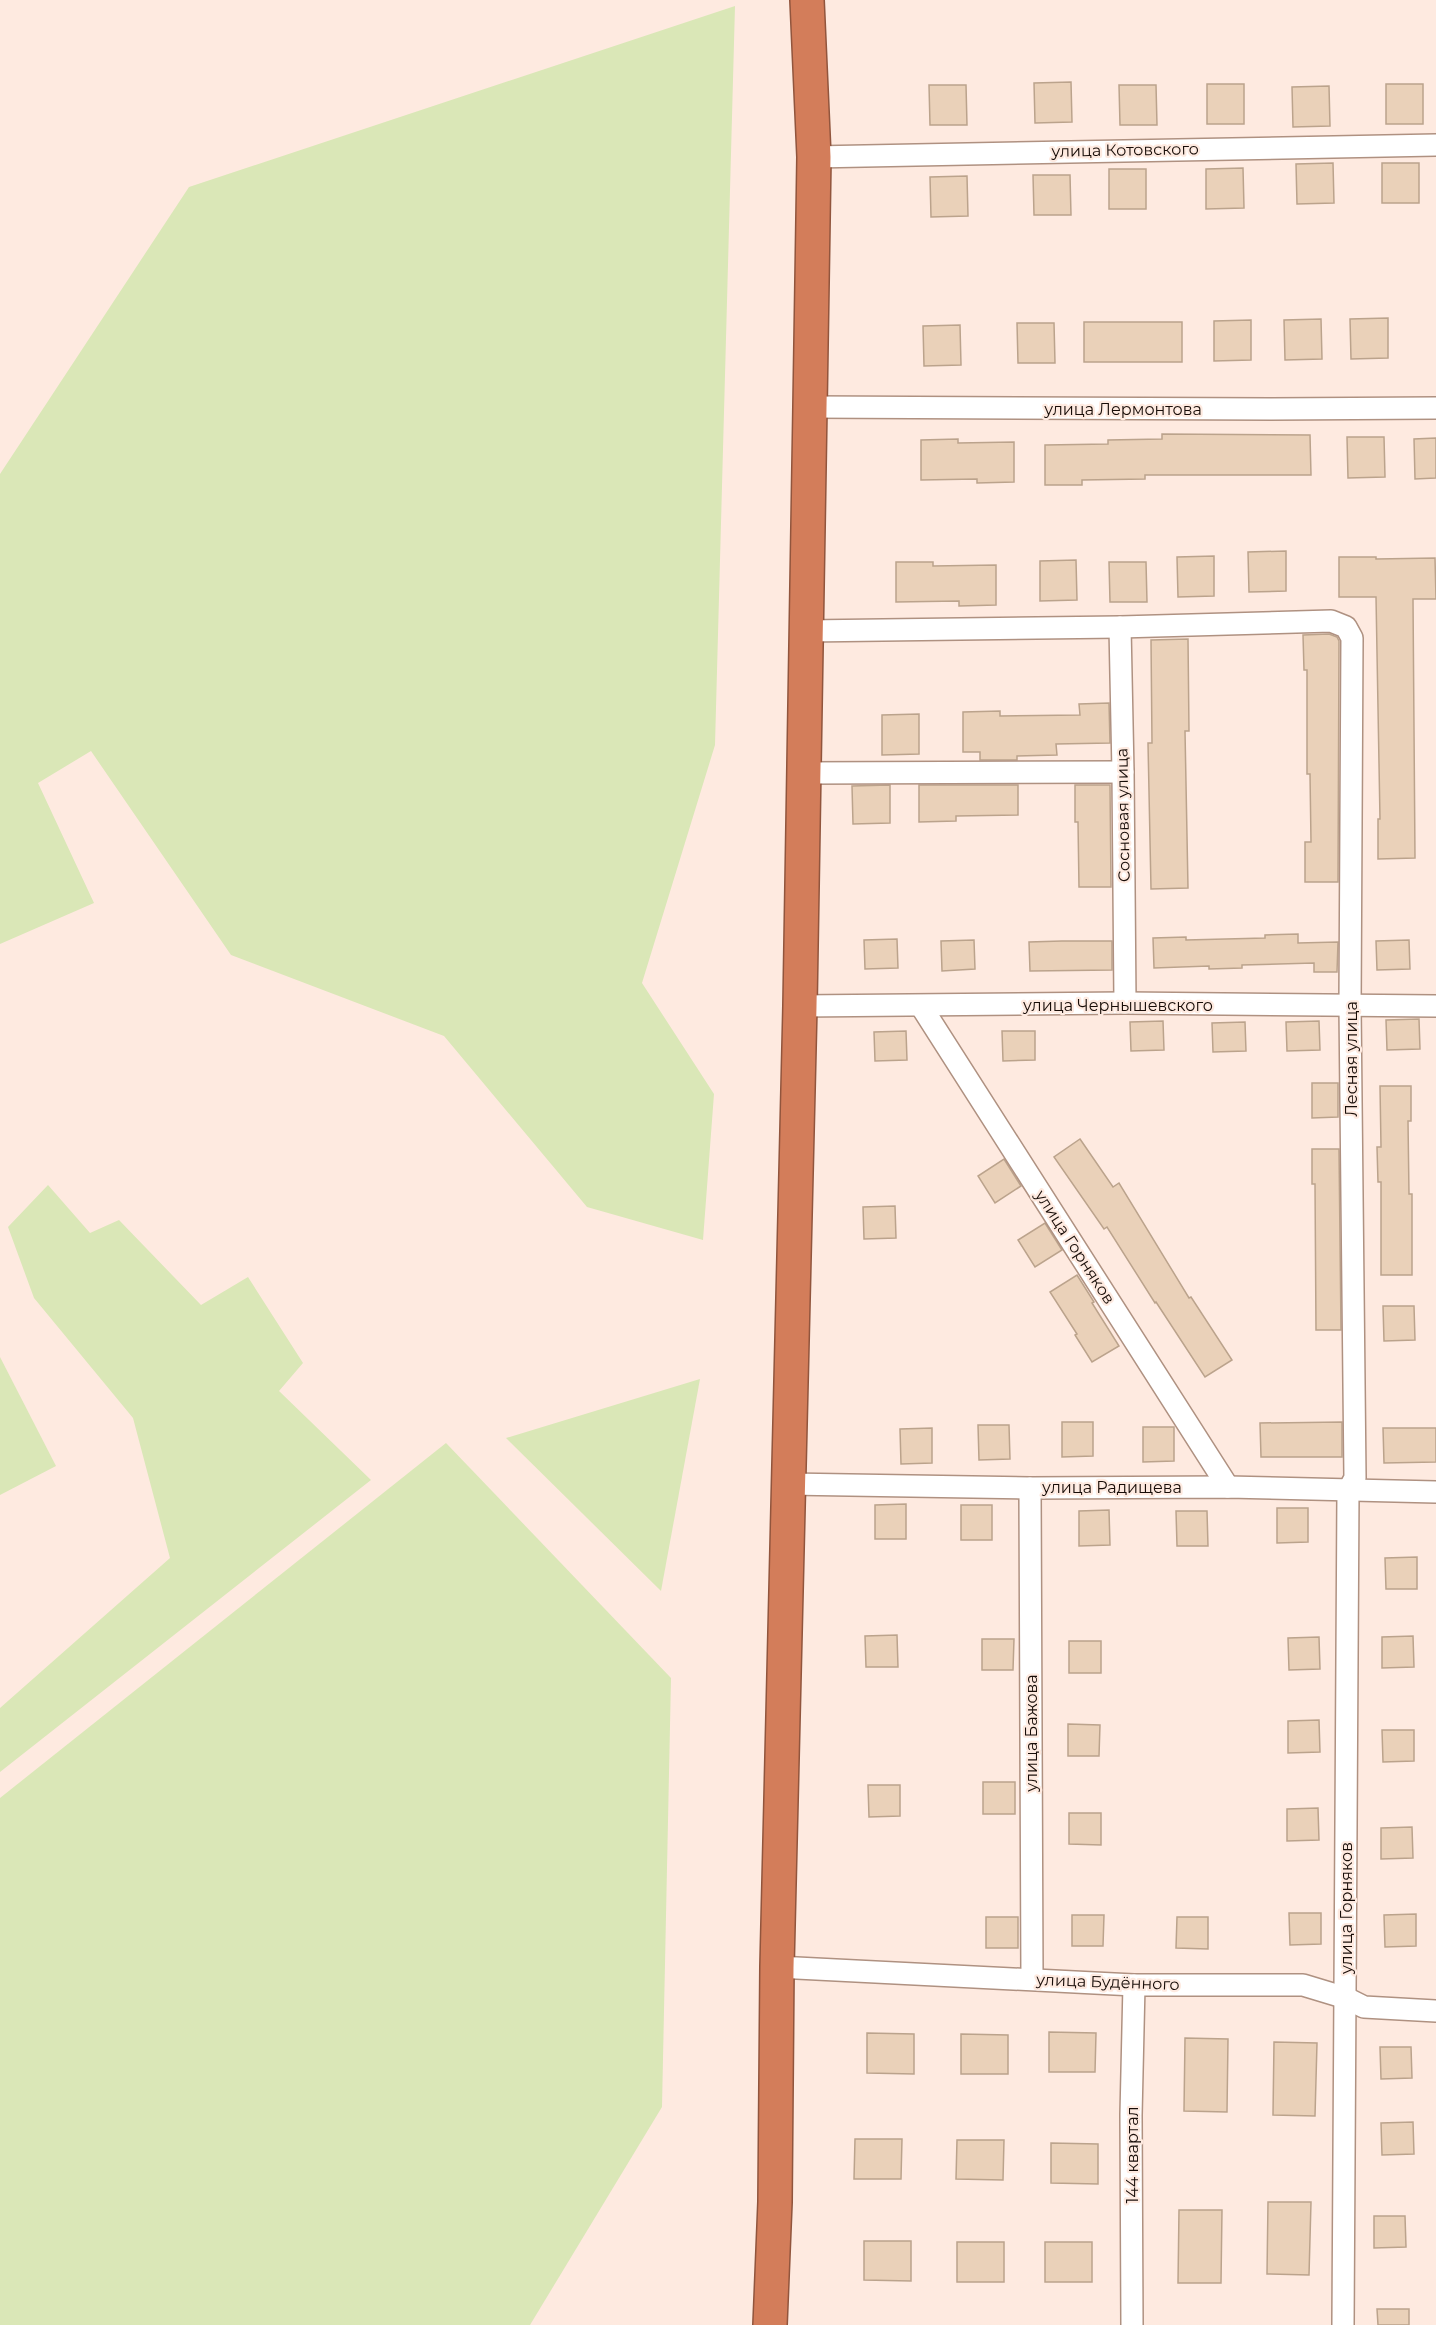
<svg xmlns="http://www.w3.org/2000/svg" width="1436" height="2325" viewBox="0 0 1436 2325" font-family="Montserrat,sans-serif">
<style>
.green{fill:#dae7b7}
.building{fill:#ead1b9;stroke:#bba38c;stroke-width:1.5}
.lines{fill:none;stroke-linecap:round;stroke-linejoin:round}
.street-casing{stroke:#af9181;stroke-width:24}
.highway-casing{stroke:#91553d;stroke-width:36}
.street{stroke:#fff;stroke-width:21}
.highway{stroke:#d37d5a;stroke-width:33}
.labels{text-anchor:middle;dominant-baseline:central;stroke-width:4.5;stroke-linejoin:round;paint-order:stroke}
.street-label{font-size:16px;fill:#170c07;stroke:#feeae0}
</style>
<rect width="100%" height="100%" fill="#feeae0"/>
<g class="green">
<path d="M 735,6 L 715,745 L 642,983 L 714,1094 L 703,1240 L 587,1207 L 444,1036 L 231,955 L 91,751 L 38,783 L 94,903 L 0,944 L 0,474 L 189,187 Z"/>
<path d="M 48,1185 L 90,1233 L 119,1220 L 201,1305 L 248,1277 L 303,1363 L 279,1391 L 371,1480 L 0,1772 L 0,1708 L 170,1558 L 133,1418 L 34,1298 L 8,1227 Z"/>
<path d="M 0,1357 L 56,1466 L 0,1495 Z"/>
<path d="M 700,1379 L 661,1591 L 506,1438 Z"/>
<path d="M 446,1443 L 671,1678 L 662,2107 L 530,2325 L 0,2325 L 0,1798 Z"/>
</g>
<g class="building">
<path d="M 1071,82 L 1072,122 L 1035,123 L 1034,83 Z"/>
<rect x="1207" y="84" width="37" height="40"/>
<rect x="1386" y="84" width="37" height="40"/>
<path d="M 929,85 L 966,85 L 967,125 L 930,125 Z"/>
<path d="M 1119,85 L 1156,85 L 1157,125 L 1120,125 Z"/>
<path d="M 1329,86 L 1330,126 L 1293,127 L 1292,87 Z"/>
<path d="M 1333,163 L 1334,203 L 1297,204 L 1296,164 Z"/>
<rect x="1382" y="163" width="37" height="40"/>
<path d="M 1243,168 L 1244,208 L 1206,209 L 1206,169 Z"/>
<rect x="1109" y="169" width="37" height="40"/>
<path d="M 1033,175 L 1070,175 L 1071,215 L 1034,215 Z"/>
<path d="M 967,176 L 968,216 L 931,217 L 930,177 Z"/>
<path d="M 1388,318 L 1388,358 L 1351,359 L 1350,319 Z"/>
<path d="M 1321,319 L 1322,359 L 1285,360 L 1284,320 Z"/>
<path d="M 1251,320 L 1251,360 L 1214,361 L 1214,321 Z"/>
<rect x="1084" y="322" width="98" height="40"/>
<path d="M 1017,323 L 1054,323 L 1055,363 L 1018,363 Z"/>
<path d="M 960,325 L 961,365 L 924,366 L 923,326 Z"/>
<path d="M 1162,434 L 1310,435 L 1311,475 L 1145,475 L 1145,479 L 1082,480 L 1082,485 L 1045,485 L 1045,445 L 1108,444 L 1108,440 L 1162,439 Z"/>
<path d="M 1347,437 L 1384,437 L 1385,477 L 1348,478 Z"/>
<path d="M 1436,438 L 1436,478 L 1415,479 L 1414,439 Z"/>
<path d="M 958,439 L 958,443 L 1014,442 L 1014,482 L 977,483 L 977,479 L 921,480 L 921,440 Z"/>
<path d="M 1286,551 L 1286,591 L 1249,592 L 1248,552 Z"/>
<path d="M 1214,556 L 1214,596 L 1178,597 L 1177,557 Z"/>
<path d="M 1339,557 L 1376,557 L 1376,559 L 1435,558 L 1436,599 L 1413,599 L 1415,858 L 1378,859 L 1378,819 L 1380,819 L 1376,597 L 1339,597 Z"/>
<path d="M 1076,560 L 1077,600 L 1040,601 L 1040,561 Z"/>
<path d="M 896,562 L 933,562 L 933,566 L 996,565 L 996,605 L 959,606 L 959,601 L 896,602 Z"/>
<path d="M 1109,562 L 1146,562 L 1147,602 L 1110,602 Z"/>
<path d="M 1329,634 L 1337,637 L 1339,641 L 1338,882 L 1305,882 L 1305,842 L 1311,842 L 1310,774 L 1307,774 L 1307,670 L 1304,670 L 1303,635 Z"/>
<path d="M 1188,639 L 1189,731 L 1185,731 L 1188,888 L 1151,889 L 1148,743 L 1152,743 L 1151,640 Z"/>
<path d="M 1109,703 L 1110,743 L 1056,744 L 1057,755 L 1017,756 L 1017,760 L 980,760 L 980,752 L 963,752 L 963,712 L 1000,711 L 1000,716 L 1080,715 L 1079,704 Z"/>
<path d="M 919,714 L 919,754 L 882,755 L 882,715 Z"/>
<path d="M 890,785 L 890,823 L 853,824 L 852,786 Z"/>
<path d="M 919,785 L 1018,785 L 1018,815 L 956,816 L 956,821 L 919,822 Z"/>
<path d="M 1075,785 L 1110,785 L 1111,887 L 1079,887 L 1078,822 L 1075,822 Z"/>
<path d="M 1298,934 L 1298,943 L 1338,942 L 1337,972 L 1314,972 L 1314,963 L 1242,965 L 1242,968 L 1209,969 L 1209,966 L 1154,968 L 1153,938 L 1186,937 L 1186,940 L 1265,938 L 1265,935 Z"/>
<path d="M 897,939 L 898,968 L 865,969 L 864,940 Z"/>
<path d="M 974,940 L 975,969 L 942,971 L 941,941 Z"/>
<path d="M 1409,940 L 1410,969 L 1377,970 L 1376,941 Z"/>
<path d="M 1062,941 L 1112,941 L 1112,970 L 1030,971 L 1029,942 Z"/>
<path d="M 1419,1019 L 1420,1049 L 1387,1050 L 1386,1020 Z"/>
<path d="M 1163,1021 L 1164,1050 L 1131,1051 L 1130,1022 Z"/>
<path d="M 1319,1021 L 1320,1050 L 1287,1051 L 1286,1022 Z"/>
<path d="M 1245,1022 L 1246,1051 L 1213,1052 L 1212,1023 Z"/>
<path d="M 906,1031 L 907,1060 L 875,1061 L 874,1032 Z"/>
<path d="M 1002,1031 L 1035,1031 L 1035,1060 L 1003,1061 Z"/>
<path d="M 1312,1083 L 1338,1083 L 1338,1117 L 1312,1118 Z"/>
<path d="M 1380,1086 L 1411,1086 L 1411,1121 L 1408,1121 L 1409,1194 L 1412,1194 L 1412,1275 L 1381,1275 L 1381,1182 L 1378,1182 L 1377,1147 L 1381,1147 Z"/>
<path d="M 1080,1139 L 1113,1187 L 1119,1183 L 1189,1298 L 1191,1297 L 1232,1360 L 1205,1377 L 1156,1302 L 1155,1303 L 1107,1227 L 1104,1229 L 1054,1157 Z"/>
<path d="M 1312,1149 L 1339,1149 L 1341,1330 L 1316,1330 L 1315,1184 L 1312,1184 Z"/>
<path d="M 1004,1159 L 1021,1186 L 995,1203 L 978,1176 Z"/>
<path d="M 895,1206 L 896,1238 L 864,1239 L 863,1207 Z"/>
<path d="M 1045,1223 L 1062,1250 L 1035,1267 L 1018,1240 Z"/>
<path d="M 1077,1275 L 1094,1302 L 1092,1303 L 1119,1346 L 1092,1362 L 1075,1335 L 1077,1334 L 1050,1292 Z"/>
<path d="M 1383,1306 L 1414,1306 L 1415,1340 L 1384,1341 Z"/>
<path d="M 1062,1422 L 1093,1422 L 1093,1456 L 1062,1457 Z"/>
<path d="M 1342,1422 L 1342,1457 L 1261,1457 L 1260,1423 Z"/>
<path d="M 978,1425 L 1009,1425 L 1010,1459 L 979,1460 Z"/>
<path d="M 1143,1427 L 1174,1427 L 1174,1461 L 1143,1462 Z"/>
<path d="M 932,1428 L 932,1463 L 901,1464 L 900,1429 Z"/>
<path d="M 1383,1428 L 1436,1428 L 1436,1462 L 1384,1463 Z"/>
<path d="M 906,1504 L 906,1539 L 875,1539 L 875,1505 Z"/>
<rect x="961" y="1505" width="31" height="35"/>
<path d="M 1277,1508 L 1308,1508 L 1308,1542 L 1277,1543 Z"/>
<path d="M 1109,1510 L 1110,1545 L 1079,1546 L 1079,1511 Z"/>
<path d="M 1176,1511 L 1207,1511 L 1208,1546 L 1177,1546 Z"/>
<path d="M 1417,1557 L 1417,1589 L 1386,1589 L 1385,1558 Z"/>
<path d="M 897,1635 L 898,1667 L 866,1667 L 865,1636 Z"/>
<path d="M 1413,1636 L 1414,1667 L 1382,1668 L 1382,1637 Z"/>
<path d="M 1319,1637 L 1320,1669 L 1289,1670 L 1288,1638 Z"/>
<path d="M 982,1639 L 1014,1639 L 1013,1670 L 982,1670 Z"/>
<rect x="1069" y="1641" width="32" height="32"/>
<path d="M 1319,1720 L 1320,1752 L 1288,1753 L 1288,1721 Z"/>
<path d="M 1068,1724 L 1100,1725 L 1099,1756 L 1068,1756 Z"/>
<path d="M 1382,1730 L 1414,1730 L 1414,1761 L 1383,1762 Z"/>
<rect x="983" y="1782" width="32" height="32"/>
<path d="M 868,1785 L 900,1785 L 900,1816 L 869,1817 Z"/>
<path d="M 1318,1808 L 1319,1840 L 1287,1841 L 1287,1809 Z"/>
<path d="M 1069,1813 L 1101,1813 L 1101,1845 L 1069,1844 Z"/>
<path d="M 1412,1827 L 1413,1858 L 1381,1859 L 1381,1828 Z"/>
<path d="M 1289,1913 L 1321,1913 L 1321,1944 L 1290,1945 Z"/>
<path d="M 1416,1914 L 1416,1946 L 1385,1947 L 1384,1915 Z"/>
<path d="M 1072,1915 L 1104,1915 L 1103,1946 L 1072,1946 Z"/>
<rect x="986" y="1917" width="32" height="31"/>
<path d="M 1177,1917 L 1208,1917 L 1208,1949 L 1176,1948 Z"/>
<path d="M 1049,2032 L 1096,2033 L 1095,2072 L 1049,2072 Z"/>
<path d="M 867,2033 L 914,2034 L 914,2074 L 867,2073 Z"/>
<path d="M 961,2034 L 1008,2035 L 1008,2074 L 961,2074 Z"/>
<path d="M 1185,2038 L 1228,2039 L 1227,2112 L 1184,2111 Z"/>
<path d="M 1274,2042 L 1317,2043 L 1315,2116 L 1273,2115 Z"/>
<path d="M 1380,2047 L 1411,2047 L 1412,2078 L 1381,2079 Z"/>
<path d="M 1413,2122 L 1414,2154 L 1382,2155 L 1381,2123 Z"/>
<path d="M 855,2139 L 902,2139 L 901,2179 L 854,2179 Z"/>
<path d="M 957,2140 L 1004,2140 L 1003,2180 L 956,2179 Z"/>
<path d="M 1051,2143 L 1098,2144 L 1098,2184 L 1051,2183 Z"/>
<path d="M 1268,2202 L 1311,2202 L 1309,2275 L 1267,2274 Z"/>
<path d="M 1179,2210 L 1222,2210 L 1221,2283 L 1178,2283 Z"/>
<path d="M 1374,2216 L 1405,2216 L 1406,2247 L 1374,2248 Z"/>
<path d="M 864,2241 L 911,2241 L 911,2281 L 864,2280 Z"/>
<rect x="957" y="2242" width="47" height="40"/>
<rect x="1045" y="2242" width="47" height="40"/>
<path d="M 1377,2309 L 1409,2309 L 1409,2325 L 1378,2325 Z"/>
</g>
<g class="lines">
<g class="street-casing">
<g id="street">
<path d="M 814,157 L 1436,145"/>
<path d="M 810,407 L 1271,409 L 1436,408"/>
<path d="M 1120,627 L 1123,772 L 1125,1003"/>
<path d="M 806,631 L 1120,627 L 1331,621 L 1346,627 L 1352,638 L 1350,1006 L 1355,1478 L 1348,1491 L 1343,2325"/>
<path d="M 804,773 L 1123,772"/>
<path d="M 800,1006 L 1125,1003 L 1436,1006"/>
<path d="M 921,1006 L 1228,1487"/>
<path d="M 788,1484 L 1030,1488 L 1228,1487 L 1436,1492"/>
<path d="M 1030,1488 L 1032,1979"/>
<path d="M 777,1967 L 1134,1985 L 1303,1985 L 1346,1998 L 1364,2007 L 1436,2011"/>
<path d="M 1132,2325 L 1131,2115 L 1134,1985"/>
</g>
</g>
<g class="highway-casing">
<path id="highway" d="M 770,2325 L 775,2202 L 777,1967 L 800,1006 L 810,407 L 814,157 L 807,0"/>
</g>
<use href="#street" class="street"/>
<use href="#highway" class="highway"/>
</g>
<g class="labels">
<g class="street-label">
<text transform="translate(1125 150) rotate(-1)">улица Котовского</text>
<text x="1123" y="409">улица Лермонтова</text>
<text transform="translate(1123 815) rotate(-91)">Сосновая улица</text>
<text x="1118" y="1005">улица Чернышевского</text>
<text transform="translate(1351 1059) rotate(-90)">Лесная улица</text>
<text transform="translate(1075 1247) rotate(57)">улица Горняков</text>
<text x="1112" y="1487">улица Радищева</text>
<text transform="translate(1031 1733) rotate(-90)">улица Бажова</text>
<text transform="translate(1346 1908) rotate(-90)">улица Горняков</text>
<text transform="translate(1108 1982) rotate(2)">улица Будённого</text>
<text transform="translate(1132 2155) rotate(-90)">144 квартал</text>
</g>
</g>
</svg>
